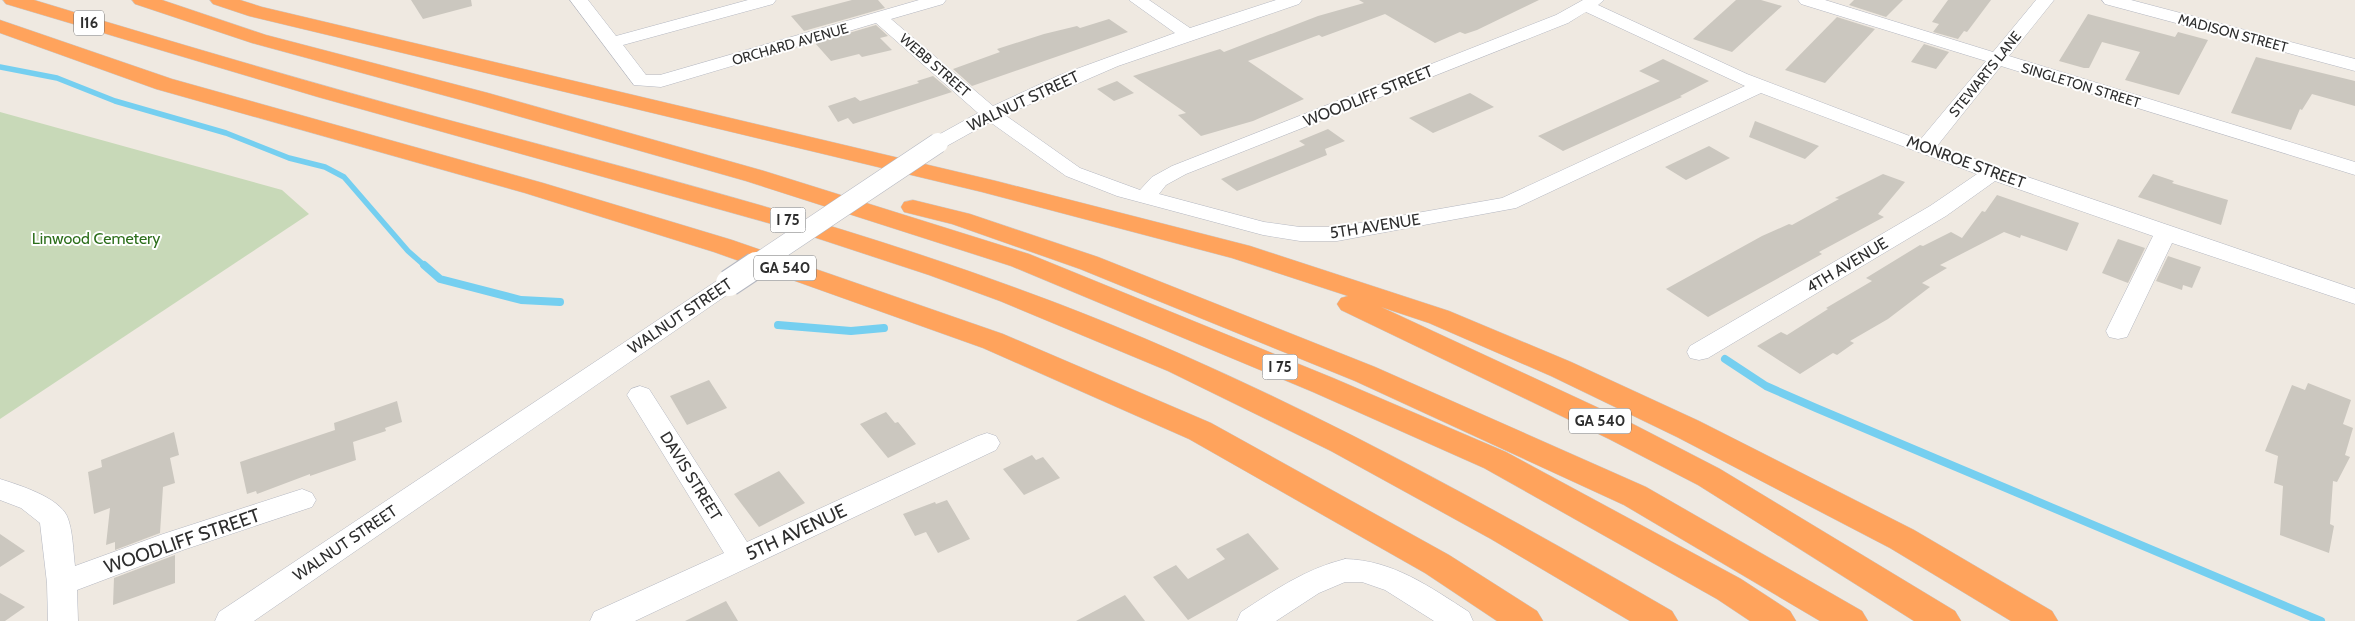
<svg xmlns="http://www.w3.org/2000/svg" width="2355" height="621" viewBox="0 0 2355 621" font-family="Cabin,sans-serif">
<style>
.cemetery{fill:#c8d9b8}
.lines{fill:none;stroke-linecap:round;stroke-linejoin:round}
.stream-far1{stroke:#75cff0;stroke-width:5.5}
.stream{stroke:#75cff0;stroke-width:8}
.building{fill:#cbc7bf}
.minor-casing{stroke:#b4b7c1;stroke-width:1}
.highway-casing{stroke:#c9c9c9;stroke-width:1}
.minor{fill:#fff;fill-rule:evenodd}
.highway{fill:#ffa35c;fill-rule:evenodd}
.minor-bridge-far1-casing{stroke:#b4b7c1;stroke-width:21;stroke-linecap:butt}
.minor-bridge-casing{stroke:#b4b7c1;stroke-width:28;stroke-linecap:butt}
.minor-bridge-far1{stroke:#fff;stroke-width:20}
.minor-bridge{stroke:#fff;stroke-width:26}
.labels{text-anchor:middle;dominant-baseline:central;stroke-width:4;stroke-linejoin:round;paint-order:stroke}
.far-street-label{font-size:14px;fill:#2e2e2e;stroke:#fff}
.shield{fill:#fff;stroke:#6d6d6d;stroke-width:1}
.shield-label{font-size:15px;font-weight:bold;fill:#2e2e2e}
.street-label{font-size:16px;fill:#2e2e2e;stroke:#fff}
.park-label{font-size:16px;fill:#2c6e1b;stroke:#fff}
.near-street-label{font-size:19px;fill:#2e2e2e;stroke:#fff}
</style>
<rect width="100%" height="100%" fill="#efe9e1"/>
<path class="cemetery" d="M 0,112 L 282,190 L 309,214 L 0,419 Z"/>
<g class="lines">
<path class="stream-far1" d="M 0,67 L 57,78 L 115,101 L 226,133 L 289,158 L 325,167 L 344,177 L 408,251 L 425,266"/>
<g class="stream">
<path d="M 424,265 L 440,279 L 521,300 L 560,302"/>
<path d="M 778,325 L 851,331 L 884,328"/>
<path d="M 1725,359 L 1766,386 L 1816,408 L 2321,621"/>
</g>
</g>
<g class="building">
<path d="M 411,0 L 471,0 L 472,6 L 423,19 Z"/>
<path d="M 852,0 L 878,0 L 885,8 L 804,31 L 791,16 Z"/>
<path d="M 1359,0 L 1539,0 L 1477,30 L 1465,34 L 1460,32 L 1435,43 L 1385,14 L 1322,37 L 1319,35 L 1248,61 L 1304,99 L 1253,121 L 1201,136 L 1178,115 L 1186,113 L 1133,76 L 1220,49 L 1224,52 L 1318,16 L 1364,3 Z"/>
<path d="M 1736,0 L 1761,0 L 1782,6 L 1732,52 L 1693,39 Z"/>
<path d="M 1854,0 L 1903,0 L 1886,17 L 1849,5 Z"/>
<path d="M 1948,0 L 1991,0 L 1967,32 L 1964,31 L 1958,39 L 1933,32 L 1939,24 L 1932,22 Z"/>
<path d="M 2088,14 L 2175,37 L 2178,32 L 2208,40 L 2179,95 L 2125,80 L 2140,52 L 2102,42 L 2089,68 L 2084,68 L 2059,61 Z"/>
<path d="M 1837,17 L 1875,29 L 1825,83 L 1785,70 Z"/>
<path d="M 1109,19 L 1128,32 L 972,86 L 953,69 L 1000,52 L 997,49 L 1044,34 L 1077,26 L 1080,28 Z"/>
<path d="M 876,25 L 888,36 L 880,38 L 892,50 L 862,57 L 859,54 L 831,61 L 815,43 Z"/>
<path d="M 1924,44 L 1949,52 L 1936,69 L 1911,62 Z"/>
<path d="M 2256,57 L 2355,81 L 2355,106 L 2312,94 L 2302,110 L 2300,109 L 2291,130 L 2231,113 Z"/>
<path d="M 1663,59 L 1709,81 L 1680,96 L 1682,97 L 1563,151 L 1538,136 L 1660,81 L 1639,71 Z"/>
<path d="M 933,76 L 952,92 L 853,124 L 848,118 L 838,122 L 828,106 L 855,97 L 860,101 L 919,83 L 917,81 Z"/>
<path d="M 1117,81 L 1134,93 L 1114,101 L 1097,89 Z"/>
<path d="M 1470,93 L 1494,107 L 1433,133 L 1409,118 Z"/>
<path d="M 1755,121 L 1819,146 L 1805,159 L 1749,137 Z"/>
<path d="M 1328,129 L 1345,141 L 1325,149 L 1327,155 L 1237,191 L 1221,179 L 1305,145 L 1299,141 Z"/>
<path d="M 1709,146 L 1730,158 L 1686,180 L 1665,167 Z"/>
<path d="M 1883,174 L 1905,182 L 1878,214 L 1884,217 L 1819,252 L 1822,254 L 1708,317 L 1666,289 L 1762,236 L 1789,224 L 1792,225 L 1839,199 L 1835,198 Z"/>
<path d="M 2153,174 L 2174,181 L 2172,183 L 2228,200 L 2221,225 L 2138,197 Z"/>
<path d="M 1997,195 L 2079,223 L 2067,251 L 2021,235 L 2020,238 L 2004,232 L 1940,265 L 1947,268 L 1922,283 L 1930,287 L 1888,319 L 1850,341 L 1854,343 L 1837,355 L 1833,353 L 1800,374 L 1757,346 L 1781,332 L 1787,335 L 1828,309 L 1826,308 L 1872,281 L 1866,278 L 1920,245 L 1923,246 L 1951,232 L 1962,238 L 1982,211 L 1985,212 Z"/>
<path d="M 2118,239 L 2145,248 L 2128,283 L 2102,273 Z"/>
<path d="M 2168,256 L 2201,267 L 2192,288 L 2183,285 L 2182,290 L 2156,281 Z"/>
<path d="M 709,380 L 727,408 L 687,425 L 670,396 Z"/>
<path d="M 2308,383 L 2351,400 L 2343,424 L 2353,428 L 2345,455 L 2350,457 L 2337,482 L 2333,481 L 2330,524 L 2334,526 L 2329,553 L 2280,535 L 2283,486 L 2274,483 L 2278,456 L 2265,451 L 2292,385 L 2305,390 Z"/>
<path d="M 397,401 L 402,422 L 385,428 L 386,431 L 353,442 L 356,460 L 310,476 L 310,474 L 257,494 L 256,491 L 247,494 L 240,462 L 335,430 L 334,423 Z"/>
<path d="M 886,412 L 895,423 L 898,422 L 916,444 L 888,458 L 860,424 Z"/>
<path d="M 174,432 L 179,455 L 170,458 L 175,483 L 163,487 L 160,533 L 115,550 L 115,542 L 106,545 L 110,508 L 94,514 L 88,472 L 102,467 L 101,460 Z"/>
<path d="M 1032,455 L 1036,460 L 1043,457 L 1060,478 L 1024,495 L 1003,469 Z"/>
<path d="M 779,471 L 805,503 L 759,527 L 734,494 Z"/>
<path d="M 947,500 L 970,539 L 938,553 L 926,532 L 915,536 L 903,514 L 935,502 L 936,504 Z"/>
<path d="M 1248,533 L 1279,569 L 1188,620 L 1153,577 L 1176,565 L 1188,579 L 1225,559 L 1216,549 Z"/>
<path d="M 0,534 L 25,551 L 0,567 Z"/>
<path d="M 175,555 L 175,583 L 113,605 L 114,578 Z"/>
<path d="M 0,593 L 25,607 L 5,621 L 0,621 Z"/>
<path d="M 1125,595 L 1145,621 L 1076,621 Z"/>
<path d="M 726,601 L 738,621 L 685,621 Z"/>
</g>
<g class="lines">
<g class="minor-casing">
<g id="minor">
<path d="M 570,0 L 588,0 L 616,36 L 748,0 L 776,0 L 773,4 L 623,45 L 646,75 L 660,75 L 919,0 L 946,0 L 943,4 L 891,19 L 993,106 L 1060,75 L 1175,33 L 1129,0 L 1149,0 L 1190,28 L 1276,0 L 1302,0 L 1299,4 L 1118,66 L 1005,115 L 1080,168 L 1140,190 L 1152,177 L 1172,166 L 1556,15 L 1583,0 L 1604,0 L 1598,5 L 1747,74 L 1920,140 L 1986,61 L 1801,4 L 1798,0 L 1825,0 L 1993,52 L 2036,0 L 2054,0 L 2009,56 L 2355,162 L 2355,175 L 2001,66 L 1937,146 L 2355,289 L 2355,304 L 2172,243 L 2127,337 L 2118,339 L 2109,337 L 2106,331 L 2153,236 L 1995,181 L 1946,216 L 1708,358 L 1699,360 L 1690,358 L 1687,352 L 1690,346 L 1930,206 L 1977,174 L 1761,93 L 1516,208 L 1337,241 L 1300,241 L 1263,235 L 1117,196 L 1066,176 L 990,122 L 945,147 L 938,149 L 931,147 L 928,143 L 931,139 L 978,113 L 876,23 L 668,85 L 661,87 L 634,85 ZM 1586,12 L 1745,86 L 1502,198 L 1337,227 L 1300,227 L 1264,222 L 1159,194 L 1166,185 L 1186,174 L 1568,23 Z"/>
<path d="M 2102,0 L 2131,0 L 2355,59 L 2355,71 L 2105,4 Z"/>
<path d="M 729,276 L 737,278 L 741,283 L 737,288 L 254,621 L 215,621 L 219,612 L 721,278 Z"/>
<path d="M 640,386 L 649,389 L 747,542 L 978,436 L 987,433 L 996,436 L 1000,443 L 996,450 L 635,621 L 590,621 L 594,612 L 724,553 L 627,395 L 631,389 Z"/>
<path d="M 0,479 C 19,485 58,497 67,516 C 73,530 73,551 75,566 L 163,534 L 302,489 L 312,493 L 316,500 L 312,507 L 183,550 L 77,590 L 78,621 L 48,621 L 47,583 L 40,523 L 21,508 L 0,500 Z"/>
<path d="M 1345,559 C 1393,560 1430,587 1469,612 L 1473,621 L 1434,621 L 1385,590 L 1362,582 L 1345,582 L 1319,593 L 1276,621 L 1237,621 L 1241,612 C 1275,590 1305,569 1345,559 Z"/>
</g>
</g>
<g class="highway-casing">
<g id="highway">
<path d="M 3,0 L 34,0 C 169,41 305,81 441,118 C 634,170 828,219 1016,288 C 1246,371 1461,489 1672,611 L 1678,621 L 1630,621 L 1491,539 L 1331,451 L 1168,371 L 1000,301 L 929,275 L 786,228 L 318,97 L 6,4 Z"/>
<path d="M 132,0 L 162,0 L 266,35 L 488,93 L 764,171 L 1029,254 L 1333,378 L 1506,452 L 1741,579 L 1790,611 L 1796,621 L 1750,621 L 1717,599 L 1484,468 L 1313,392 L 1011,266 L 746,181 L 472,103 L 252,43 L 135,4 Z"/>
<path d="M 210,0 L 240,0 L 262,7 L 996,181 L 1250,246 L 1449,311 L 1571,362 L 1699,421 L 1914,530 L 2052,611 L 2058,621 L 2011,621 L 1890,548 L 1677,437 L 1551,376 L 1429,323 L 1381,307 L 1631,423 L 1720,469 L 1955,611 L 1961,621 L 1914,621 L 1698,485 L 1609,439 L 1341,310 L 1337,304 L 1341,298 L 1348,296 L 1232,258 L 982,192 L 249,16 L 213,4 Z"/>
<path d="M 0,20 L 172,79 L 543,183 L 732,240 L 1003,334 L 1211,423 L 1449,555 L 1537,611 L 1543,621 L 1497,621 L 1425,573 L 1189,439 L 983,348 L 714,252 L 525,193 L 156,89 L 0,33 Z"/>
<path d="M 913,200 L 970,214 L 1098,257 L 1375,367 L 1646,487 L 1862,611 L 1868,621 L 1820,621 L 1624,505 L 1355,381 L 1080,269 L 952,224 L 904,212 L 901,207 L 904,202 Z"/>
</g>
</g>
<use href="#minor" class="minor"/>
<use href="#highway" class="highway"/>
<g class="minor-bridge-far1-casing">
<path id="minor-bridge-far1" d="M 754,266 L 938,143"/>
</g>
<g class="minor-bridge-casing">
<path id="minor-bridge" d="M 729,283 L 756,265"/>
</g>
<use href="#minor-bridge-far1" class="minor-bridge-far1"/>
<use href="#minor-bridge" class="minor-bridge"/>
</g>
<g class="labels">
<g class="far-street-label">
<text transform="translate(2233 33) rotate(15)">MADISON STREET</text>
<text transform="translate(790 44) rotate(-16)">ORCHARD AVENUE</text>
<text transform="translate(935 65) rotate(41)">WEBB STREET</text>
<text transform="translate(1985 74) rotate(-51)">STEWARTS LANE</text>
<text transform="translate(2081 85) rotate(17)">SINGLETON STREET</text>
</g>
<g class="shield">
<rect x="74" y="10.5" width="30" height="25" rx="4"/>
<rect x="770.5" y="207.5" width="35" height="25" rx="4"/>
<rect x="754" y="255.5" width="62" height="25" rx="4"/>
<rect x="1262.5" y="354.5" width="35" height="25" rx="4"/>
<rect x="1569" y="408.5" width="62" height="25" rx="4"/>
</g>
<g class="shield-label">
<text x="89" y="23">I16</text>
<text x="788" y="220">I 75</text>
<text x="785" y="268">GA 540</text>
<text x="1280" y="367">I 75</text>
<text x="1600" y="421">GA 540</text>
</g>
<g class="street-label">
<text transform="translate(1368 96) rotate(-22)">WOODLIFF STREET</text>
<text transform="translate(1023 101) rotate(-25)">WALNUT STREET</text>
<text transform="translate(1966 162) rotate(20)">MONROE STREET</text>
<text transform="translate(1375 226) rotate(-9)">5TH AVENUE</text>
<text transform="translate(1847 265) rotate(-31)">4TH AVENUE</text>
<text transform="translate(680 316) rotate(-34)">WALNUT STREET</text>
<text transform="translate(691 476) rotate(58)">DAVIS STREET</text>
<text transform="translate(345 543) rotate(-34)">WALNUT STREET</text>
</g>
<g class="park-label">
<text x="96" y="238">Linwood Cemetery</text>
</g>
<g class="near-street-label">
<text transform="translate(796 532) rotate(-25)">5TH AVENUE</text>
<text transform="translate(182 541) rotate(-19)">WOODLIFF STREET</text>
</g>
</g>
</svg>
